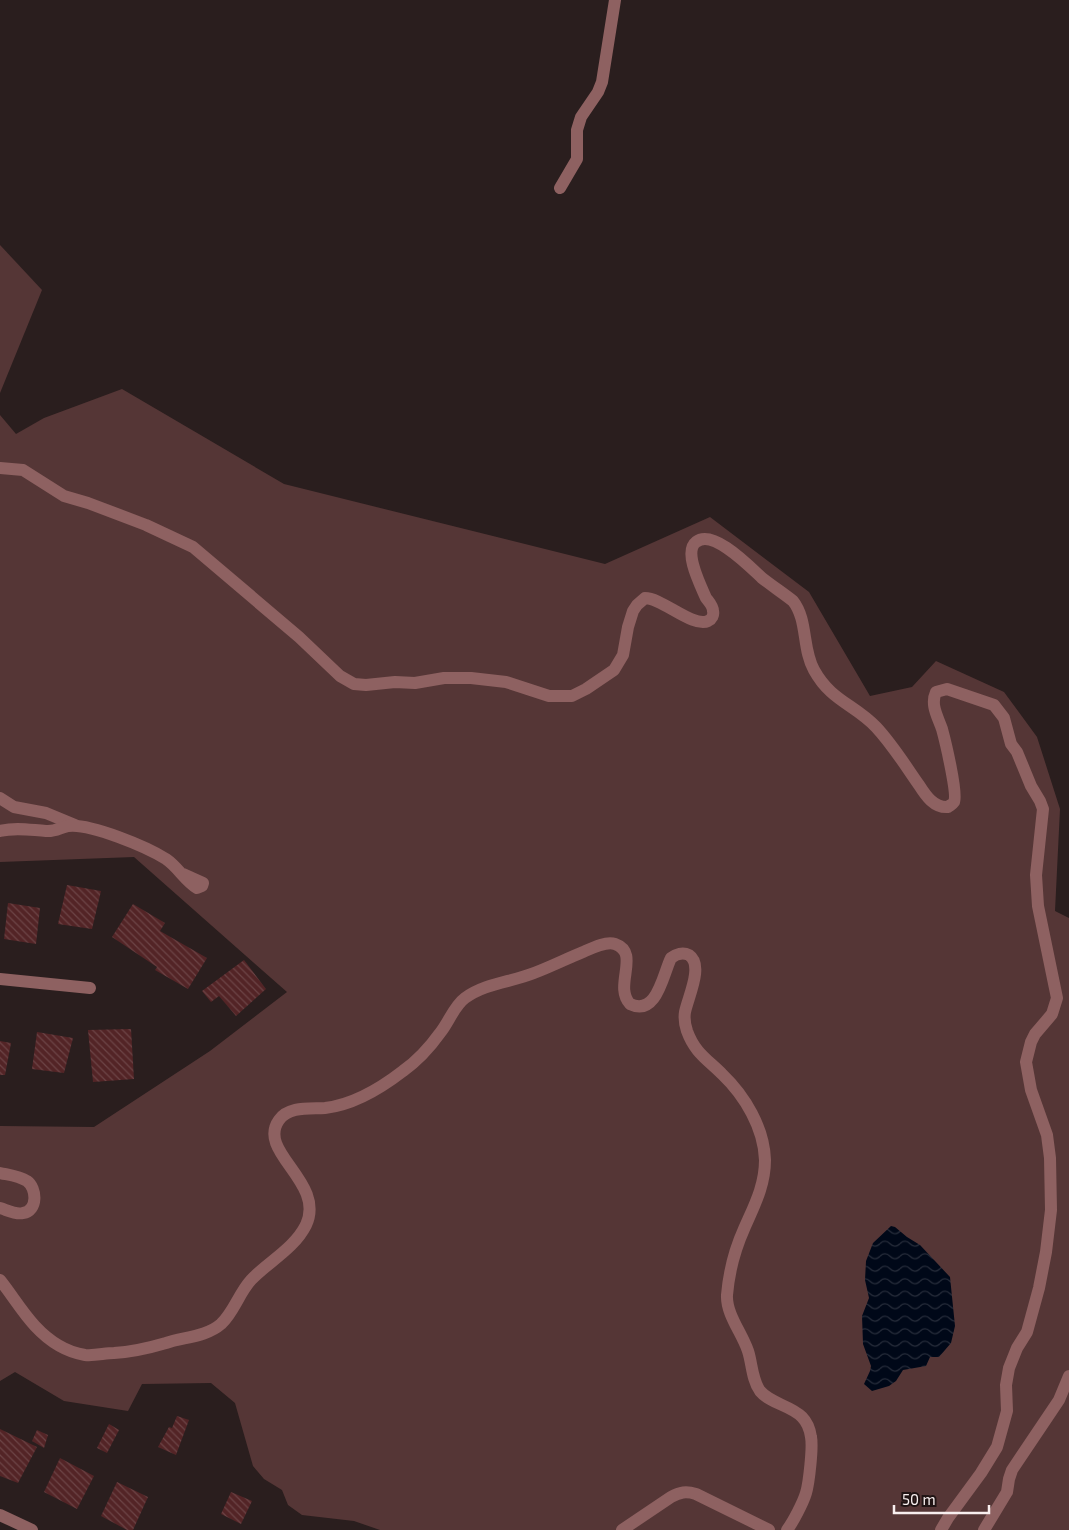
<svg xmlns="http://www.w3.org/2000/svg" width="1069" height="1530" viewBox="0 0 1069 1530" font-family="'Exo 2',sans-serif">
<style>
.green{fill:#553636}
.water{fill:url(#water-waves)}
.building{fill:url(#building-back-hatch)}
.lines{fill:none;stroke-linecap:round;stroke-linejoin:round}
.minor{stroke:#8e6161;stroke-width:12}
</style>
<defs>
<pattern id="water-waves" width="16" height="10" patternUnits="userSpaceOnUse" patternTransform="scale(1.25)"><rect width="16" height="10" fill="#000818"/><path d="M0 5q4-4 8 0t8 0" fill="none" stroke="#262c3a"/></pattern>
<pattern id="building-back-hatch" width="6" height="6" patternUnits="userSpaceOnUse" patternTransform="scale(1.25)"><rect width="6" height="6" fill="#532426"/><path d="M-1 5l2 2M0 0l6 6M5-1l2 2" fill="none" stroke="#6c4446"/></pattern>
</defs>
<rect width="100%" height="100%" fill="#2a1e1e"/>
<g class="green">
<path d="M 0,245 L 42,290 L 0,393 Z"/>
<path d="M 122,389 L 284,484 L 605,564 L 710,517 L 809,592 L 870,696 L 912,687 L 936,661 L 1004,692 L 1037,737 L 1060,809 L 1055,911 L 1069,918 L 1069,1530 L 380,1530 L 354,1521 L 302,1515 L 288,1505 L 282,1490 L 264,1479 L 253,1466 L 235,1403 L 211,1383 L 142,1384 L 128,1411 L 64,1401 L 15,1372 L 0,1381 L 0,1126 L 94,1127 L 210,1051 L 287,992 L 134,857 L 0,862 L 0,415 L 16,434 L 44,418 Z"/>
</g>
<path class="water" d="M 891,1226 L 895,1227 L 907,1237 L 920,1245 L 950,1277 L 955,1326 L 951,1343 L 939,1357 L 930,1357 L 926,1366 L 903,1370 L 896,1381 L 889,1386 L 872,1391 L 864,1384 L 870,1371 L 871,1366 L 863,1344 L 862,1316 L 869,1298 L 865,1280 L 866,1261 L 873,1243 Z"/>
<g class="building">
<path d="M 67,885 L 101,891 L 92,929 L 58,924 Z"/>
<path d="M 8,903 L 40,908 L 36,944 L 4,939 Z"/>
<path d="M 133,904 L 165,923 L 160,931 L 207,958 L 188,989 L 155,970 L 157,967 L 112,937 Z"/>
<path d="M 244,960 L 266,989 L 236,1016 L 219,996 L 211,1002 L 202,991 Z"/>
<path d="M 131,1029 L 134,1079 L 93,1082 L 88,1030 Z"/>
<path d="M 37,1032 L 73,1038 L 64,1073 L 32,1069 Z"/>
<path d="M 0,1041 L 11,1043 L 5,1075 L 0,1075 Z"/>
<path d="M 177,1416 L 189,1420 L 176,1455 L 158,1447 L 169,1427 L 172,1428 Z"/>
<path d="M 109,1424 L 119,1430 L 107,1453 L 97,1448 Z"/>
<path d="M 0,1429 L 37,1447 L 18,1483 L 0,1476 Z"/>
<path d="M 37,1430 L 48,1435 L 44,1448 L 32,1441 Z"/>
<path d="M 60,1458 L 94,1476 L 77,1509 L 44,1492 Z"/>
<path d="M 117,1482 L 148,1497 L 133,1530 L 127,1530 L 101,1516 Z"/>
<path d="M 231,1492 L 252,1501 L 241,1524 L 221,1514 Z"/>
</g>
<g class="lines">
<g class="minor">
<path d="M 560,188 L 577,159 L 577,130 L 581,117 L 598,92 L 602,82 L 615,0"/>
<path d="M 0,468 L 23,470 L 64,496 L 88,503 L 146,525 L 193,547 L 299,637 L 340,676 L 354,684 L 366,685 L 395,682 L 415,683 L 444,678 L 471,678 L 506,682 L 549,696 L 572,696 L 586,689 L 614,670 L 623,655 L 628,627 L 633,611 L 637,605 L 645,598 C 662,598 693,628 708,621 C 712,619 714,615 713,611 C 713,606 709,602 706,598 C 701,586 683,552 696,542 C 713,528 750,567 762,578 C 772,586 783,593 793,601 C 808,620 802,649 814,670 C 831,701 854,704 876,727 C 892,744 905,765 919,785 C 926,796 934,808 948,807 C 950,805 952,805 954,802 C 958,794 945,740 942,729 C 938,717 930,705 936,692 L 947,689 L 994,705 L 1004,718 L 1011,744 L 1017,752 L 1031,786 L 1040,801 L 1043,809 L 1036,875 L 1038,906 L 1057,998 L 1052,1014 L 1035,1034 L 1031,1042 L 1026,1062 L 1031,1090 L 1047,1135 L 1050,1158 L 1051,1210 L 1046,1252 L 1039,1288 L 1027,1332 L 1017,1348 L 1009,1368 L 1006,1385 L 1007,1411 L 997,1447 L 981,1473 L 948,1518 L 941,1530"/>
<path d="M 0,798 L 14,807 L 46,813 L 75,825"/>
<path d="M 0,831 C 16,827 30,830 46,831 C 55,832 61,827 68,826 C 90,823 147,847 166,859 C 178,867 185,881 197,888 L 202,886 L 203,883 L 183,874"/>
<path d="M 0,979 L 90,988"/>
<path d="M 0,1173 C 9,1175 19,1176 27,1181 C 37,1188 38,1211 23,1213 C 16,1215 7,1210 0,1208"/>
<path d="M 0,1280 C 12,1295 22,1312 35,1326 C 48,1340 66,1352 85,1355 C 95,1356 105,1353 114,1353 C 132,1352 149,1348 166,1343 C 184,1337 206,1337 221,1324 C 234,1312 239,1293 251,1280 C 268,1262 294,1249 306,1225 C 326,1182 256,1152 279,1120 C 289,1106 310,1109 325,1108 C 352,1105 381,1088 403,1071 C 417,1061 430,1047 440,1033 C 449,1022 454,1006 465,998 C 485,983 512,982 534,973 C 550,967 566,959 583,952 C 592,948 606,941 615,944 C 641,953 613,986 630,1004 C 657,1017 663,974 671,958 C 676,954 683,952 689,955 C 704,965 688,997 685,1012 C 684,1018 685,1025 687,1031 C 695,1053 707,1059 722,1074 C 745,1096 764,1128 765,1160 C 765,1186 754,1206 744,1229 C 735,1249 729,1272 727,1295 C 726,1314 742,1333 748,1351 C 752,1363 752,1380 760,1391 C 771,1404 790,1405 802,1417 C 807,1422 810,1430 811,1437 C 813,1447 809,1483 806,1493 C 803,1503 793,1522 787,1530"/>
<path d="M 0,1515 L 32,1530"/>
<path d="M 622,1530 L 671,1497 C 680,1492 686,1491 696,1494 L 769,1530"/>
<path d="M 984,1530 L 1007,1492 L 1009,1479 L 1012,1470 L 1059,1400 L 1069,1376"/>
</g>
</g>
<path d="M894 1505v8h95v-8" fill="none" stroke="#f8efef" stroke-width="2.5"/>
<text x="902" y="1505" font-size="15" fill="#f8efef" stroke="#201414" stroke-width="4" paint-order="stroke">50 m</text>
</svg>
